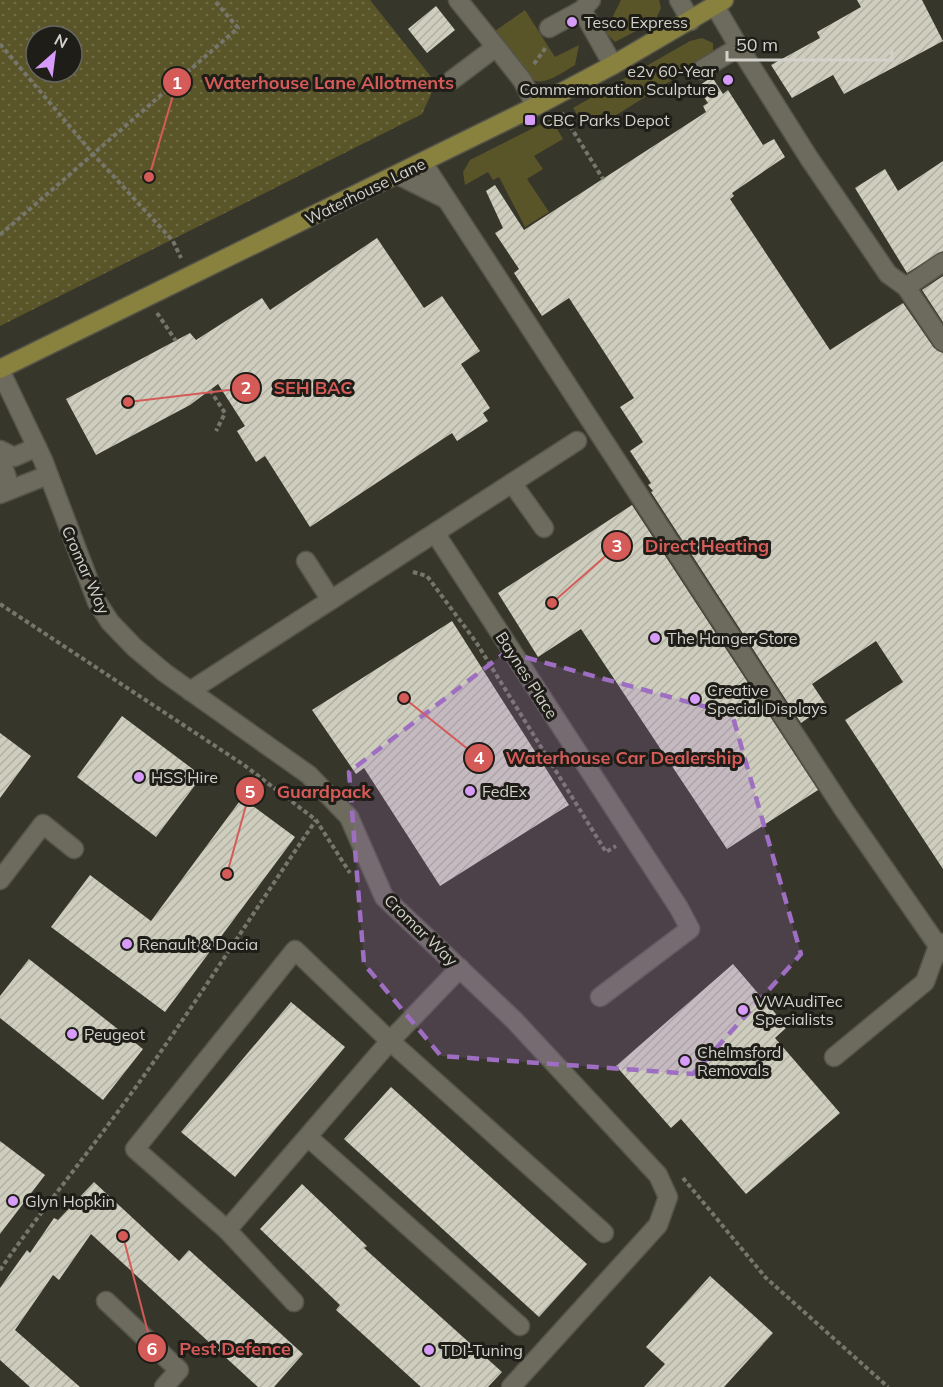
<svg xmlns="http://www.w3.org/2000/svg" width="943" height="1387" viewBox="0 0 943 1387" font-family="Mulish,sans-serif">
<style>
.grass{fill:#595529}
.garden{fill:url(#garden-dots);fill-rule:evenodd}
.building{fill:url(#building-hatch)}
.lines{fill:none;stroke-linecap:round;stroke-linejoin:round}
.minor-casing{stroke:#55544a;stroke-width:21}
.major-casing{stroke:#55544a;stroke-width:21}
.path{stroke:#77766c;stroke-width:4;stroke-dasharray:4.5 3;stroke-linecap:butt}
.minor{stroke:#6d6b5e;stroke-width:18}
.major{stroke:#89813e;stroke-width:18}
.marked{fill:#9e6ec3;fill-opacity:0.2;stroke:#9e6ec3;stroke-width:4.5;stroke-dasharray:12 8;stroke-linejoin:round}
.poi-dot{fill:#d79bf9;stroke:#1e1d18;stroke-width:2}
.labels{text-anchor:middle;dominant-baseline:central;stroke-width:6;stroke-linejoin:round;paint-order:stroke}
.poi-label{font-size:16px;fill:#d2d2ca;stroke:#1e1d18;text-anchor:start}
.street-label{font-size:16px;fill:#d2d2ca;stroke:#1e1d18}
.leader{fill:none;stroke:#d55b59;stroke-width:2}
.callout-dot{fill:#d55b59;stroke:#1e1d18;stroke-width:2}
.mark-label{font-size:18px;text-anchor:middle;font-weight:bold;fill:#fff}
.callout-label{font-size:18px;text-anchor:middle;font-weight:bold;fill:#d55b59;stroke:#1e1d18;stroke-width:6;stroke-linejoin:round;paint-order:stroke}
</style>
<defs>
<pattern id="garden-dots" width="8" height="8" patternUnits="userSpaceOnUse" patternTransform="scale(1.5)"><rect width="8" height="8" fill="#595529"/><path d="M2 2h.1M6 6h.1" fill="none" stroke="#706d47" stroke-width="1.8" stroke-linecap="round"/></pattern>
<pattern id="building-hatch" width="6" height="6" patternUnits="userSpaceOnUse" patternTransform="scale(1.5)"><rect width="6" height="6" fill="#cecdbe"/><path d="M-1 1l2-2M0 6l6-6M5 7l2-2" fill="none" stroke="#b1b1a4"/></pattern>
</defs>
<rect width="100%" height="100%" fill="#37362a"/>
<g class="grass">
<path d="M 621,0 L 659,0 L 661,8 L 655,21 L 615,42 L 605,32 Z"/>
<path d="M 525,10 L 555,57 L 579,45 L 575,65 C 564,71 546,86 533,80 L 495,31 Z"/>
<path d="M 702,38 L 713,43 L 713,52 L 709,57 L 610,119 L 605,112 L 584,125 L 573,108 L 690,41 Z"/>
<path d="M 551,119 L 563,139 L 534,156 L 543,169 L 527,179 L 549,212 L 525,227 L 499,177 L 493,180 L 488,172 L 465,185 L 463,172 L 470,160 Z"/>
</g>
<path class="garden" d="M 0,0 L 370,0 L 436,83 L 422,114 L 0,326 ZM 36,36 L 72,36 L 72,72 L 36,72 Z"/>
<g class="building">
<path d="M 857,0 L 922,0 L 943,41 L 844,94 L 833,75 L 792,98 L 771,65 L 820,38 L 817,32 L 861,7 Z"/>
<path d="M 436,6 L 455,30 L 427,53 L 408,29 Z"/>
<path d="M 712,77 L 723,94 L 728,90 L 763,145 L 774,139 L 785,157 L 732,193 L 734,196 L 730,199 L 830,350 L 903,303 L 934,348 L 943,353 L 943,869 L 845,720 L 903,682 L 876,641 L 812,684 L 826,705 L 801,723 L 651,492 L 653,491 L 648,485 L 651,483 L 630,451 L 643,442 L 620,407 L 634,398 L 569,298 L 542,316 L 514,273 L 519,269 L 495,233 L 503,228 L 486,191 L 495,185 L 524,230 L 706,112 L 703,106 L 708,103 L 697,87 Z"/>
<path d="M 943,161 L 943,251 L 907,273 L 855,188 L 885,169 L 898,191 Z"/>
<path d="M 377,238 L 424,308 L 442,296 L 480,351 L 461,364 L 490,408 L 483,413 L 488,421 L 457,441 L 452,433 L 310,527 L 265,456 L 256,462 L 237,431 L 245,426 L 218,384 L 190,405 L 96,455 L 66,399 L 190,333 L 196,340 L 262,298 L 270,310 Z"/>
<path d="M 943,276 L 943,322 L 922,290 Z"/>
<path d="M 632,505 L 818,790 L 727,849 L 581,629 L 538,657 L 498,593 Z"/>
<path d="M 452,621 L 569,805 L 440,886 L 364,768 L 356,774 L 312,710 Z"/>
<path d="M 122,716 L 202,776 L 156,837 L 77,777 Z"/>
<path d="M 0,733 L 31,756 L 0,798 Z"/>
<path d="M 242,798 L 295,837 L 165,1012 L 51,927 L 90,875 L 151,921 Z"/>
<path d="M 29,959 L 143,1049 L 103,1100 L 0,1018 L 0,996 Z"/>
<path d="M 733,964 L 787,1027 L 775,1038 L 840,1113 L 746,1194 L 681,1119 L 671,1128 L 616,1066 Z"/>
<path d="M 291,1002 L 345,1047 L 235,1177 L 181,1132 Z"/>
<path d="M 391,1087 L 587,1264 L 539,1317 L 344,1139 Z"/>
<path d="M 0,1141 L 45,1175 L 0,1234 Z"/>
<path d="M 94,1182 L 179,1261 L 189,1250 L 303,1354 L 274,1387 L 258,1387 L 91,1234 L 59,1280 L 53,1275 L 15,1330 L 80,1387 L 30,1387 L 0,1360 L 0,1288 L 27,1250 L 30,1253 L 54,1218 L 58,1220 Z"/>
<path d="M 302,1184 L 367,1246 L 364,1248 L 502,1372 L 488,1387 L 421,1387 L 336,1310 L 340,1305 L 260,1229 Z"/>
<path d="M 710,1276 L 773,1333 L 724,1387 L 644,1387 L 665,1364 L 646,1347 Z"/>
</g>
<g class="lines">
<g class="minor-casing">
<g id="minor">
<path d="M 458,0 L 496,47"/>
<path d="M 591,0 L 582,10 L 613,65"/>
<path d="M 679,0 L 691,21"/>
<path d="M 549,28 L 582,10"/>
<path d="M 739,47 L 809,158 L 888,274 L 906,287 L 943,342"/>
<path d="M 701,70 L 739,47 L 715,6"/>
<path d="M 452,80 L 496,47 L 522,80 L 536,106"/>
<path d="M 423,163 L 844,810 L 943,953"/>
<path d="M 398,175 L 446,199"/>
<path d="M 906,287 L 943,262"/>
<path d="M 0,370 L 43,460 L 97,602 L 110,622 L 134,647 L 165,673 L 309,775 L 349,817 L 384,897 L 514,1020 L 658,1175 L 668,1197 L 658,1225 L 511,1387"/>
<path d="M 0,450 L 14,457 L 37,447"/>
<path d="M 0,457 L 7,478 L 0,488"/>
<path d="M 512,483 L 544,528"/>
<path d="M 0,494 L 48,475"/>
<path d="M 435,533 L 679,908 L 690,929 L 600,997"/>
<path d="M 306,561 L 331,600"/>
<path d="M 190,691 L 577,441"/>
<path d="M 0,880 L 43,824 L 74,849"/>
<path d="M 460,968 L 390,1041 L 227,1230 L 135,1149 L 295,950 L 390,1041 L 604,1233"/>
<path d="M 834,1057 L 925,982 L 938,946 L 943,943"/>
<path d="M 308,1137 L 520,1326"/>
<path d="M 227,1230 L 294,1302"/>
<path d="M 106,1301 L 179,1370 L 164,1387"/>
</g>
</g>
<g class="major-casing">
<path id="major" d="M 0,369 L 536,106 L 613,65 L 724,0"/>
</g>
<g class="path">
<path d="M 0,44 L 94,155 L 173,241 L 181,258"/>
<path d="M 534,64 L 547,46"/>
<path d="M 562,113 L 603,179"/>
<path d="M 0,235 L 238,28 L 214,0"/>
<path d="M 157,313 L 176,341"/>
<path d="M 210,390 L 225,413 L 216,431"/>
<path d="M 413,572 L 427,576 L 476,642 L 606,852 L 616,846"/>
<path d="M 0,604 L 244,765 L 316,820 L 350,873"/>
<path d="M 683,1178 L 766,1278 L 888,1387"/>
<path d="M 0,1270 C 35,1219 74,1171 111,1121 C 184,1023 248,920 316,820"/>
</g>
<use href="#minor" class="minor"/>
<use href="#major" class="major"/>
</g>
<path class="marked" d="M 506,652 L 732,714 L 801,954 L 693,1074 L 441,1056 L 364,964 L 349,772 Z"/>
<g class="poi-dot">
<circle cx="572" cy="22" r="6"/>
<circle cx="728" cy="80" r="6"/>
<rect x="524" y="114" width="12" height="12" rx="3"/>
<circle cx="655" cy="638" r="6"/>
<circle cx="695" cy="699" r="6"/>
<circle cx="139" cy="777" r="6"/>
<circle cx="470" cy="791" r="6"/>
<circle cx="127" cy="944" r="6"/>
<circle cx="743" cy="1010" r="6"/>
<circle cx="72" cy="1034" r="6"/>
<circle cx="685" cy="1061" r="6"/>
<circle cx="13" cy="1201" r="6"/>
<circle cx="429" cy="1350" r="6"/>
</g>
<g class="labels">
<g class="poi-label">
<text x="584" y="22">Tesco Express</text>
<text x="716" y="71" text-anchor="end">e2v 60-Year<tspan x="716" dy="18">Commemoration Sculpture</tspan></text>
<text x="542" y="120">CBC Parks Depot</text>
<text x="667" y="638">The Hanger Store</text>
<text x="707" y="690">Creative<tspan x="707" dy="18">Special Displays</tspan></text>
<text x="151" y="777">HSS Hire</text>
<text x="482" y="791">FedEx</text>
<text x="139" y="944">Renault &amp; Dacia</text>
<text x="755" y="1001">VWAudiTec<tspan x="755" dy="18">Specialists</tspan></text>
<text x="84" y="1034">Peugeot</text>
<text x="697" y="1052">Chelmsford<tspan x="697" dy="18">Removals</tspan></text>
<text x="25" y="1201">Glyn Hopkin</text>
<text x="441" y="1350">TDI-Tuning</text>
</g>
<g class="street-label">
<text transform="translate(365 191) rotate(-26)">Waterhouse Lane</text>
<text transform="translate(86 570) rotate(66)">Cromar Way</text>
<text transform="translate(527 675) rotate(57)">Baynes Place</text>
<text transform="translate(421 930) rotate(44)">Cromar Way</text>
</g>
</g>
<path class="leader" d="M149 177L177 82M128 402L246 388M552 603L617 546M404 698L479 758M227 874L250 791M123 1236L152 1348"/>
<g class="callout-dot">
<circle cx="149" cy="177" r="6"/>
<circle cx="128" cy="402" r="6"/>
<circle cx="552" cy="603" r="6"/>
<circle cx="404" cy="698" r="6"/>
<circle cx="227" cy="874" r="6"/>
<circle cx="123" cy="1236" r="6"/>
<circle cx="177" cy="82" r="15"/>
<circle cx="246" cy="388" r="15"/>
<circle cx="617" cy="546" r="15"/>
<circle cx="479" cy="758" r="15"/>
<circle cx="250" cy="791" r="15"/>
<circle cx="152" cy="1348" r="15"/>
</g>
<g class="mark-label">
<text x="177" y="89">1</text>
<text x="246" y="394">2</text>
<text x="617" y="552">3</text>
<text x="479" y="764">4</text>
<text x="250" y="798">5</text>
<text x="152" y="1355">6</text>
</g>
<g class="callout-label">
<text x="329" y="89">Waterhouse Lane Allotments</text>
<text x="313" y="394">SEH BAC</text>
<text x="707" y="552">Direct Heating</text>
<text x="624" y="764">Waterhouse Car Dealership</text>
<text x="324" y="798">Guardpack</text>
<text x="235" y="1355">Pest Defence</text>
</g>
<g transform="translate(54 54) rotate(28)"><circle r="28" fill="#1e1d18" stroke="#66655f" stroke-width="1.5"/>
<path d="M0-4.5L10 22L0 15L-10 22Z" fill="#d79bf9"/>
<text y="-9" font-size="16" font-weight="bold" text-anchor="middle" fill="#d2d2ca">N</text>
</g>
<path d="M727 51v9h165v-9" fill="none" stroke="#d2d2ca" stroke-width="3"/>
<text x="736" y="51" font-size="18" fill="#d2d2ca" stroke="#1e1d18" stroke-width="4.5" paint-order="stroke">50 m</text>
</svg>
